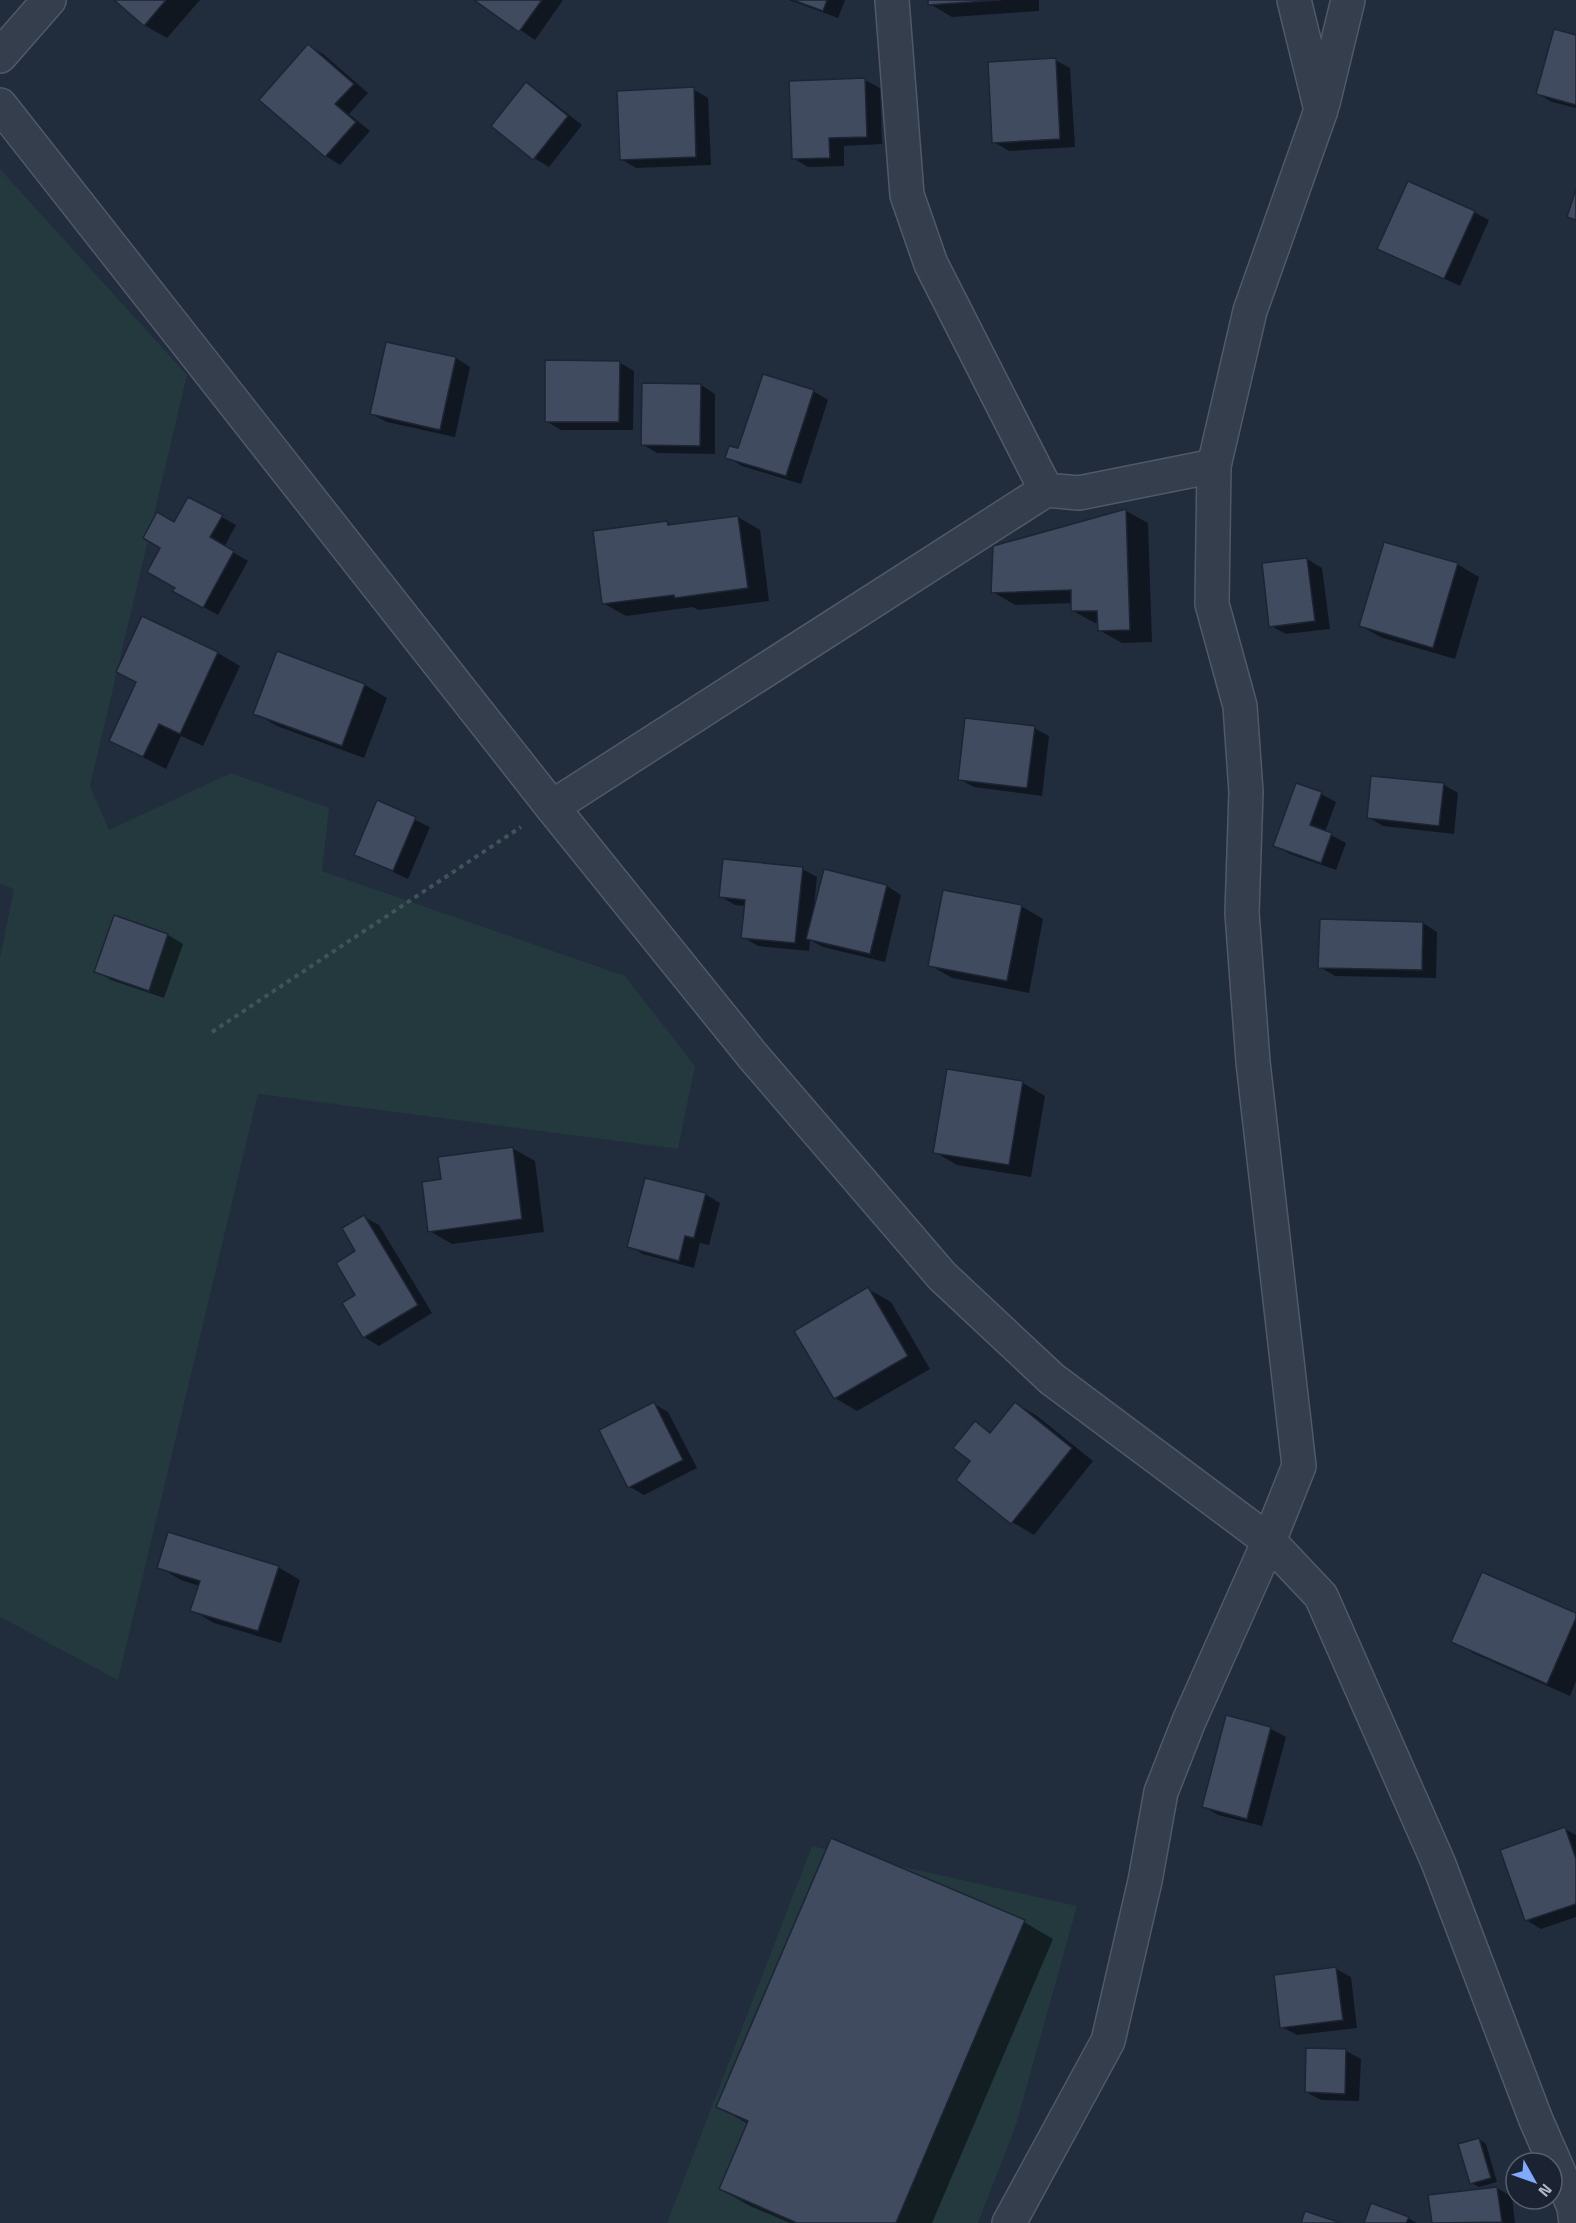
<svg xmlns="http://www.w3.org/2000/svg" width="1576" height="2223" viewBox="0 0 1576 2223" font-family="'Titillium Web',sans-serif">
<style>
.green{fill:#23393e}
.shadow{fill:#0007}
.building{fill:#404b5f;stroke:#1d2534;stroke-width:1.5}
.lines{fill:none;stroke-linecap:round;stroke-linejoin:round}
.minor-casing{stroke:#515968;stroke-width:36}
.path{stroke:#3e5558;stroke-width:4;stroke-dasharray:4.5 4.5;stroke-linecap:butt}
.minor{stroke:#353e4d;stroke-width:33}
</style>
<rect width="100%" height="100%" fill="#212c3d"/>
<g class="green">
<path d="M 0,169 L 187,375 L 90,786 L 109,830 L 231,773 L 329,808 L 322,871 L 625,976 L 695,1066 L 678,1149 L 258,1094 L 118,1680 L 0,1617 L 0,958 L 14,889 L 0,884 Z"/>
<path d="M 812,1846 L 1077,1906 L 1016,2125 L 978,2223 L 667,2223 Z"/>
</g>
<g class="shadow">
<path d="M 117,0 L 200,0 L 167,38 L 144,25 Z"/>
<path d="M 477,0 L 563,0 L 535,40 Z"/>
<path d="M 789,0 L 845,0 L 838,18 Z"/>
<path d="M 929,0 L 1039,0 L 1039,11 L 952,17 L 930,4 Z"/>
<path d="M 1576,36 L 1576,108 L 1552,102 L 1538,94 Z"/>
<path d="M 309,46 L 323,54 L 368,93 L 349,114 L 370,131 L 340,165 L 326,156 Z"/>
<path d="M 1055,60 L 1070,68 L 1075,147 L 1009,151 L 994,142 Z"/>
<path d="M 865,80 L 880,88 L 882,144 L 844,146 L 844,166 L 808,167 L 793,158 L 791,82 Z"/>
<path d="M 526,84 L 541,93 L 582,125 L 549,167 L 534,158 Z"/>
<path d="M 693,89 L 708,98 L 711,165 L 636,168 L 621,159 Z"/>
<path d="M 1474,212 L 1489,220 L 1460,286 L 1379,248 Z"/>
<path d="M 456,358 L 470,367 L 455,437 L 387,422 L 372,414 Z"/>
<path d="M 619,362 L 634,371 L 633,430 L 561,430 L 546,421 Z"/>
<path d="M 701,385 L 715,394 L 715,454 L 657,453 L 642,444 Z"/>
<path d="M 813,391 L 828,400 L 801,484 L 742,466 L 727,457 L 739,450 Z"/>
<path d="M 189,499 L 236,525 L 224,547 L 248,561 L 218,615 L 174,591 L 177,587 L 175,524 Z"/>
<path d="M 1126,511 L 1148,523 L 1152,642 L 1122,643 L 1099,630 L 1099,623 L 1095,623 L 1073,611 L 1073,603 L 1015,605 L 993,592 Z"/>
<path d="M 738,517 L 760,530 L 769,601 L 698,610 L 693,607 L 626,616 L 603,603 L 667,522 L 673,526 Z"/>
<path d="M 1307,559 L 1322,568 L 1330,629 L 1286,634 L 1271,626 Z"/>
<path d="M 1457,564 L 1479,577 L 1455,659 L 1383,638 L 1360,626 Z"/>
<path d="M 143,618 L 218,653 L 240,666 L 203,746 L 181,736 L 166,769 L 111,741 L 138,682 Z"/>
<path d="M 278,653 L 365,685 L 387,698 L 364,758 L 277,726 L 255,713 Z"/>
<path d="M 1034,728 L 1049,736 L 1042,796 L 974,787 L 959,779 Z"/>
<path d="M 1444,785 L 1458,793 L 1454,834 L 1383,826 L 1368,817 Z"/>
<path d="M 1321,794 L 1336,802 L 1325,832 L 1346,843 L 1336,870 L 1290,854 L 1275,845 Z"/>
<path d="M 378,802 L 430,827 L 408,879 L 355,854 Z"/>
<path d="M 802,869 L 817,877 L 814,906 L 887,886 L 901,895 L 885,962 L 823,947 L 810,940 L 809,951 L 758,946 L 743,937 L 746,906 L 735,905 L 720,896 Z"/>
<path d="M 1021,906 L 1043,919 L 1029,993 L 952,978 L 930,965 Z"/>
<path d="M 114,917 L 168,935 L 183,944 L 164,998 L 111,980 L 96,971 Z"/>
<path d="M 1423,923 L 1437,932 L 1436,978 L 1335,976 L 1320,967 Z"/>
<path d="M 949,1071 L 1023,1083 L 1045,1096 L 1031,1177 L 957,1165 L 935,1152 Z"/>
<path d="M 512,1148 L 535,1161 L 544,1232 L 452,1244 L 430,1231 L 443,1180 Z"/>
<path d="M 705,1194 L 720,1203 L 709,1245 L 700,1243 L 694,1268 L 643,1254 L 629,1246 Z"/>
<path d="M 364,1217 L 379,1225 L 432,1313 L 379,1346 L 364,1337 L 357,1295 L 357,1251 Z"/>
<path d="M 868,1289 L 891,1302 L 930,1369 L 857,1411 L 835,1398 Z"/>
<path d="M 1015,1403 L 1037,1416 L 1093,1461 L 1034,1535 L 1012,1522 L 972,1461 L 975,1423 L 992,1433 Z"/>
<path d="M 654,1404 L 668,1412 L 697,1468 L 644,1495 L 630,1487 Z"/>
<path d="M 159,1567 L 278,1567 L 300,1580 L 281,1643 L 214,1623 L 192,1610 L 200,1586 L 181,1580 Z"/>
<path d="M 1576,1614 L 1576,1681 L 1570,1696 L 1475,1654 L 1453,1642 Z"/>
<path d="M 1227,1717 L 1271,1729 L 1286,1737 L 1262,1826 L 1218,1815 L 1203,1806 Z"/>
<path d="M 1565,1829 L 1576,1835 L 1576,1917 L 1541,1929 L 1526,1920 Z"/>
<path d="M 1024,1922 L 1053,1939 L 932,2223 L 790,2223 L 750,2206 L 720,2189 L 748,2124 L 718,2106 Z"/>
<path d="M 1336,1969 L 1351,1977 L 1357,2028 L 1297,2035 L 1282,2027 Z"/>
<path d="M 1346,2051 L 1361,2059 L 1359,2101 L 1321,2100 L 1306,2092 Z"/>
<path d="M 1479,2139 L 1486,2144 L 1497,2182 L 1479,2187 L 1472,2183 Z"/>
<path d="M 1497,2188 L 1512,2197 L 1515,2223 L 1433,2223 L 1430,2196 Z"/>
<path d="M 1408,2218 L 1417,2223 L 1366,2223 Z"/>
</g>
<g class="building">
<path d="M 114,0 L 166,0 L 144,26 Z"/>
<path d="M 474,0 L 542,0 L 519,32 Z"/>
<path d="M 793,0 L 827,0 L 823,11 Z"/>
<path d="M 928,0 L 1001,0 L 928,5 Z"/>
<path d="M 1554,29 L 1576,35 L 1576,105 L 1536,94 Z"/>
<path d="M 308,44 L 354,84 L 335,104 L 356,122 L 325,157 L 259,100 Z"/>
<path d="M 1056,58 L 1060,139 L 992,143 L 988,62 Z"/>
<path d="M 865,78 L 867,137 L 829,138 L 830,158 L 792,159 L 789,81 Z"/>
<path d="M 526,82 L 568,116 L 533,160 L 491,126 Z"/>
<path d="M 694,87 L 696,157 L 620,160 L 617,91 Z"/>
<path d="M 1408,181 L 1475,211 L 1444,279 L 1377,249 Z"/>
<path d="M 1576,189 L 1576,220 L 1567,217 Z"/>
<path d="M 386,342 L 456,357 L 440,430 L 370,414 Z"/>
<path d="M 545,360 L 620,361 L 619,422 L 545,422 Z"/>
<path d="M 763,374 L 814,390 L 786,476 L 725,458 L 729,446 L 738,448 Z"/>
<path d="M 642,383 L 701,384 L 700,446 L 641,445 Z"/>
<path d="M 188,497 L 223,515 L 210,537 L 234,551 L 203,608 L 172,591 L 175,588 L 147,572 L 160,548 L 143,538 L 157,512 L 174,522 Z"/>
<path d="M 1126,509 L 1130,630 L 1098,631 L 1097,611 L 1071,611 L 1071,590 L 991,593 L 993,546 Z"/>
<path d="M 738,516 L 748,588 L 675,598 L 674,595 L 602,604 L 593,531 L 667,521 L 668,525 Z"/>
<path d="M 1384,542 L 1458,563 L 1433,648 L 1359,626 Z"/>
<path d="M 1307,558 L 1315,621 L 1269,627 L 1262,563 Z"/>
<path d="M 142,616 L 218,652 L 180,734 L 159,724 L 143,757 L 109,741 L 136,682 L 116,672 Z"/>
<path d="M 277,651 L 365,684 L 342,746 L 253,714 Z"/>
<path d="M 965,718 L 1035,726 L 1027,788 L 958,780 Z"/>
<path d="M 1371,776 L 1444,783 L 1439,826 L 1367,818 Z"/>
<path d="M 1296,783 L 1322,792 L 1310,825 L 1332,833 L 1321,863 L 1273,846 Z"/>
<path d="M 377,800 L 416,817 L 393,871 L 354,855 Z"/>
<path d="M 723,859 L 803,867 L 795,943 L 741,938 L 745,900 L 719,897 Z"/>
<path d="M 824,869 L 887,885 L 870,954 L 806,939 Z"/>
<path d="M 943,890 L 1022,905 L 1007,981 L 928,966 Z"/>
<path d="M 114,915 L 168,934 L 149,991 L 94,972 Z"/>
<path d="M 1320,919 L 1423,922 L 1422,970 L 1318,968 Z"/>
<path d="M 947,1069 L 1023,1081 L 1009,1165 L 933,1153 Z"/>
<path d="M 513,1147 L 522,1219 L 428,1232 L 422,1182 L 441,1179 L 438,1157 Z"/>
<path d="M 645,1178 L 706,1193 L 694,1238 L 685,1236 L 679,1261 L 627,1247 Z"/>
<path d="M 364,1215 L 418,1305 L 363,1338 L 342,1303 L 355,1295 L 336,1263 L 355,1251 L 342,1228 Z"/>
<path d="M 868,1287 L 908,1356 L 834,1399 L 794,1331 Z"/>
<path d="M 654,1402 L 683,1460 L 628,1488 L 599,1430 Z"/>
<path d="M 1015,1402 L 1072,1448 L 1011,1524 L 956,1480 L 970,1461 L 953,1448 L 975,1421 L 990,1433 Z"/>
<path d="M 168,1532 L 279,1566 L 258,1631 L 190,1611 L 200,1581 L 157,1568 Z"/>
<path d="M 1482,1572 L 1576,1613 L 1576,1618 L 1547,1684 L 1451,1642 Z"/>
<path d="M 1226,1715 L 1271,1727 L 1247,1819 L 1202,1807 Z"/>
<path d="M 1565,1827 L 1576,1859 L 1576,1904 L 1525,1921 L 1500,1850 Z"/>
<path d="M 831,1838 L 1025,1920 L 896,2223 L 797,2223 L 719,2189 L 748,2121 L 716,2107 Z"/>
<path d="M 1336,1967 L 1343,2020 L 1280,2028 L 1274,1975 Z"/>
<path d="M 1306,2048 L 1346,2049 L 1345,2094 L 1305,2092 Z"/>
<path d="M 1479,2138 L 1491,2178 L 1470,2184 L 1458,2144 Z"/>
<path d="M 1497,2187 L 1502,2222 L 1432,2223 L 1428,2195 Z"/>
<path d="M 1371,2203 L 1409,2217 L 1406,2223 L 1364,2223 Z"/>
<path d="M 1305,2211 L 1341,2223 L 1301,2223 Z"/>
</g>
<g class="lines">
<g class="minor-casing">
<g id="minor">
<path d="M 892,0 L 907,195 L 931,264 L 1046,490"/>
<path d="M 0,56 L 49,0"/>
<path d="M 1323,103 L 1348,0"/>
<path d="M 0,105 L 552,807 L 752,1055 L 942,1276 L 1052,1379 L 1269,1541 L 1321,1596 L 1438,1862 L 1536,2120 L 1574,2207 L 1576,2223"/>
<path d="M 552,807 L 1046,490 L 1079,493 L 1214,466"/>
<path d="M 1009,2223 L 1108,2041 L 1145,1881 L 1161,1792 L 1189,1721 L 1269,1541 L 1299,1466 L 1253,1062 L 1242,913 L 1246,792 L 1240,706 L 1212,604 L 1214,466 L 1250,311 L 1321,110 L 1294,0"/>
</g>
</g>
<path class="path" d="M 212,1032 L 521,827"/>
<use href="#minor" class="minor"/>
</g>
<g transform="translate(1534 2181) rotate(130)"><circle r="28" fill="#1b2332" stroke="#575f6e" stroke-width="1.5"/>
<path d="M0-4.5L10 22L0 15L-10 22Z" fill="#81aafe"/>
<text y="-9" font-size="16" font-weight="bold" text-anchor="middle" fill="#b1b9c9">N</text>
</g>
</svg>
